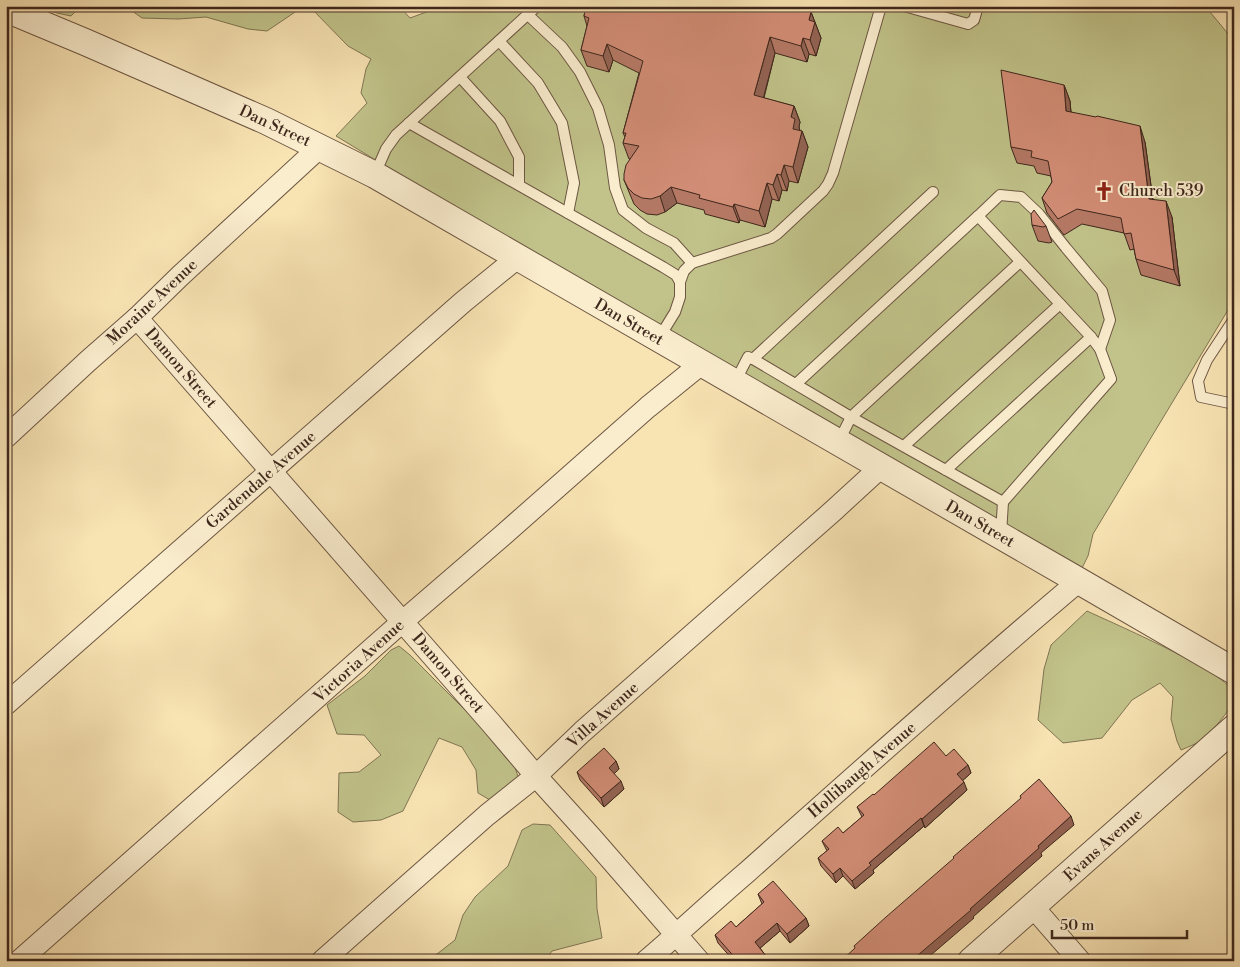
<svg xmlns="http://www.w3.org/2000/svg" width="1240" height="967" viewBox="0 0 1240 967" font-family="'Libre Bodoni',serif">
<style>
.green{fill:#c1c38a;stroke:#807553}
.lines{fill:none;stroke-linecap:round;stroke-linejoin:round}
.service-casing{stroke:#6c5642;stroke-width:12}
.minor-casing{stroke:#6c5642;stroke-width:23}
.tertiary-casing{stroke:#6c5642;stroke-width:28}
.service{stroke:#faedce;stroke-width:10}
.minor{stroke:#faedce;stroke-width:21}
.tertiary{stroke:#faedce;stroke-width:26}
.wall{fill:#b57965;stroke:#3e271c}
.shaded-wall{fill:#936353;stroke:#3e271c}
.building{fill:#d28d76;stroke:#3e271c}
.labels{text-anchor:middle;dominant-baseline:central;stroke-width:4;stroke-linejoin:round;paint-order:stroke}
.street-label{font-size:16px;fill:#3e271c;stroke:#faedce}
.poi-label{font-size:16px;fill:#3e271c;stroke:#faedce;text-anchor:start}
</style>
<rect width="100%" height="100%" fill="#f8e3b3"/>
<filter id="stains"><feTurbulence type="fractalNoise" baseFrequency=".004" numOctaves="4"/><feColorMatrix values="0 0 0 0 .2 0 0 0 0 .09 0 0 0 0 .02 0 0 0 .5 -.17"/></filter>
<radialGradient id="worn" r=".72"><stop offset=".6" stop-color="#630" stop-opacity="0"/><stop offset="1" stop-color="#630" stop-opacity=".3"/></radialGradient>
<g class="green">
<path d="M 36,6 L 81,6 L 71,16 L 57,13 Z"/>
<path d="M 125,6 L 304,6 L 267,31 L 248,29 L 206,17 L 178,19 L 142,18 Z"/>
<path d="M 309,6 L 399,6 L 410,18 L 432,10 L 435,6 L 1205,6 L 1234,41 L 1234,300 L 1093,534 L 1088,556 L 1082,568 L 392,170 L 336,136 L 367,103 L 361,93 L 366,69 L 371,59 L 348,46 Z"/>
<path d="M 1087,611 C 1110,622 1230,673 1234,694 C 1234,696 1234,699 1234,701 C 1231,709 1209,735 1202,740 C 1196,744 1188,747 1181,750 L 1177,741 L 1171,719 L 1173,697 L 1160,683 L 1132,700 L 1102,738 L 1063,743 L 1038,720 L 1044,669 L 1051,645 Z"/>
<path d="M 399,646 L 410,655 L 471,716 L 514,764 L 519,780 L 490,800 L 478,793 L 476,770 L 462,747 L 439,738 L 403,811 L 381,820 L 353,822 L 338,812 L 339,773 L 359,772 L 381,755 L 364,735 L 337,734 L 327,705 L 365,676 L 391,650 Z"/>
<path d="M 533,824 L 550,825 L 596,877 L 597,909 L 602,938 L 552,951 L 545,961 L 428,961 L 455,940 L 463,915 L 475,897 L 508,866 L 522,830 Z"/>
</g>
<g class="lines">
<g class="service-casing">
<g id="service">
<path d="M 904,6 L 968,24 L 974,20 L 978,6"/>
<path d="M 528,15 L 562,47 L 580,72 L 598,108 L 609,145 L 615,188 L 623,210 L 646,228 L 674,243 L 692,263"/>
<path d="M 499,41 L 538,83 L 562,123 L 574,183 L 568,213"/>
<path d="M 460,77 L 500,121 L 519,157 L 519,185"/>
<path d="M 409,123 L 663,267 L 676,275 L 680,282"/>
<path d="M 375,174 L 386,149 L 396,135 L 537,6"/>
<path d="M 978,216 L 1000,195 L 1021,197 L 1039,214 L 1066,248 L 1102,291 L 1110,320 L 1100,349"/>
<path d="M 1234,319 L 1207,360 L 1198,381 L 1201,397 L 1234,404"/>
<path d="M 659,338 L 675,312 L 680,297 L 680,282 L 684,271 L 692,263 L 771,238 L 777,234 L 823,191 L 828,184 L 833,173 L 881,6"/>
<path d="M 753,359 L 933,192"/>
<path d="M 735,382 L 748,357 L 753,359 L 851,417 L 1003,502 L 1001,534"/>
<path d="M 796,384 L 978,216 L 1091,337 L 1100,349 L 1111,379 L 1003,502"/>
<path d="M 839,441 L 851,417 L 1020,262"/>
<path d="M 904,446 L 1060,304"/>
<path d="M 946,470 L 1091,337"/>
</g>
</g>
<g class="minor-casing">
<g id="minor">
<path d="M 137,318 L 491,723 L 536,776 L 592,838 L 699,961"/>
<path d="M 6,437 L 88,361 L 137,318 L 180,276 L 320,147"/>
<path d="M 6,704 L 463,302 L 517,258"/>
<path d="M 1033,907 L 1080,961"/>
<path d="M 19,961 L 402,622 L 502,536 L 648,407 L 701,364"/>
<path d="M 322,961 L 487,815 L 536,776 L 582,732 L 833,511 L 881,467"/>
<path d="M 646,961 C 680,932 712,902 746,873 C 856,775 966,676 1079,581"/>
</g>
</g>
<g class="tertiary-casing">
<g id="tertiary">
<path d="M 6,9 L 85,42 L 266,121 L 375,175 L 1079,581 L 1234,671"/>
<path d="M 971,961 L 1234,728"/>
</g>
</g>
<use href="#service" class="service"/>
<use href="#minor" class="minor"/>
<use href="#tertiary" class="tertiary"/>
</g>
<g class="wall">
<path d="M 586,6 L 799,6 L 799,9 L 811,12 L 821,38 L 816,56 L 809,54 L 807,62 L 775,53 L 764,98 L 794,106 L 800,122 L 799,127 L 800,131 L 802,131 L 808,147 L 798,183 L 789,181 L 787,191 L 782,190 L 779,201 L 772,199 L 765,227 L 740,220 L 739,223 L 705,214 L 704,210 L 677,203 L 665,212 L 657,215 L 647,214 L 640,210 L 634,204 L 624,180 L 630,159 L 629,159 L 623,143 L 625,137 L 623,133 L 639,73 L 613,60 L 609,72 L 587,66 L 581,50 L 587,26 L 584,16 Z"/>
<path d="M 1064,85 L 1070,101 L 1071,112 L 1145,142 L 1153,200 L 1172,217 L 1180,286 L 1141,275 L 1136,259 L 1134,249 L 1130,250 L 1124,233 L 1082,224 L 1064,235 L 1047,213 L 1042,198 L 1052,182 L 1051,176 L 1037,173 L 1034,166 L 1017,163 L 1011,147 Z"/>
<path d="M 1032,225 L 1046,226 L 1052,242 L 1049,243 L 1038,241 Z"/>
<path d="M 616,761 L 619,769 L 614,774 L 624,789 L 604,807 L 580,780 L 577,772 Z"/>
<path d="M 968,765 L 971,773 L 962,781 L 967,790 L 925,828 L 924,826 L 873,870 L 874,873 L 855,889 L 843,876 L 836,883 L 821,866 L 818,858 L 827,851 L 822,841 L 843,833 L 862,817 L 857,807 L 874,795 Z"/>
<path d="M 758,894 L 806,918 L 809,926 L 790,943 L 780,931 L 760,948 L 766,956 L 768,961 L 734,961 L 718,943 L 715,935 L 736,927 L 762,904 Z"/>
</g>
<g class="shaded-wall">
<path d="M 789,6 L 799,6 L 795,22 Z"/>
<path d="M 811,12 L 821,38 L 816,56 L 810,40 L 809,20 Z"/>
<path d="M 770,37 L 775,53 L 760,111 L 754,95 Z"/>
<path d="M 803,38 L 809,54 L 807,62 L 801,46 Z"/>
<path d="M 607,44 L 613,60 L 609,72 L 603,56 Z"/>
<path d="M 1064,85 L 1070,101 L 1072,127 L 1066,111 Z"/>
<path d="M 794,106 L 800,122 L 799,127 L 801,135 L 793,129 L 791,117 Z"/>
<path d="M 1140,126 L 1145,142 L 1155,215 L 1149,199 Z"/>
<path d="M 802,131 L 808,147 L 798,183 L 793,167 Z"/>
<path d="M 784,165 L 789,181 L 787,191 L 781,175 Z"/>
<path d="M 777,174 L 782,190 L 779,201 L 773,185 Z"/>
<path d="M 767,183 L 772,199 L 765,227 L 759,211 Z"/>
<path d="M 671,187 L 677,203 L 665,212 L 660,196 Z"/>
<path d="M 1166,201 L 1172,217 L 1180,286 L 1174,270 Z"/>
<path d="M 734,204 L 740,220 L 739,223 L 733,207 Z"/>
<path d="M 616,761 L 619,769 L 612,776 L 609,768 Z"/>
<path d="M 968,765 L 971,773 L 960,783 L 957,774 Z"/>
<path d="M 621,781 L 624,789 L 604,807 L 601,798 Z"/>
<path d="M 964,782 L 967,790 L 925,828 L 922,819 Z"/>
<path d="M 1071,816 L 1074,825 L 1041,853 L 1042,856 L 973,917 L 974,918 L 924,961 L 911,961 L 970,909 L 1038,846 Z"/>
<path d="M 921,818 L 924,826 L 873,870 L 874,873 L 855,889 L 852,881 L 869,863 Z"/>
<path d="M 840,868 L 843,876 L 836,883 L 833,874 Z"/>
<path d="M 806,918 L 809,926 L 790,943 L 787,934 Z"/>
<path d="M 777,923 L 780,931 L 758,950 L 755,942 Z"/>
<path d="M 766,956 L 768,961 L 760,961 Z"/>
</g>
<g class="building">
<path d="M 586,6 L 789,6 L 811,12 L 809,20 L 815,22 L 810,40 L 803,38 L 801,46 L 770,37 L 754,95 L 794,106 L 791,117 L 795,119 L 793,129 L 802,131 L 793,167 L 784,165 L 781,175 L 777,174 L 773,185 L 767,183 L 759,211 L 734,204 L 733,207 L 699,198 L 700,195 L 671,187 L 660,196 L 651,199 L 642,198 L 634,194 L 628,188 L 624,180 L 624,174 L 626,165 L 639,146 L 623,143 L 626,133 L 623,133 L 643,61 L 607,44 L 603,56 L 581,50 L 589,18 L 584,16 Z"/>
<path d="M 1001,70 L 1064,85 L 1066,111 L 1096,117 L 1097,116 L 1140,126 L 1149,199 L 1166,201 L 1174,270 L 1136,259 L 1131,233 L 1124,234 L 1121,218 L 1077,209 L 1058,219 L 1042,198 L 1052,182 L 1048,161 L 1031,157 L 1032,151 L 1011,147 Z"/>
<path d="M 1034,210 L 1046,226 L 1043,227 L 1032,225 L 1031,214 Z"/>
<path d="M 934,742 L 946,756 L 954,749 L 968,765 L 957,774 L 964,782 L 922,819 L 921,818 L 869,863 L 871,865 L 852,881 L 840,868 L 833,874 L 818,858 L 829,849 L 822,841 L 838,827 L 843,833 L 864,815 L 857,807 L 873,794 L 874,795 Z"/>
<path d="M 604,748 L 616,761 L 609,768 L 621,781 L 601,798 L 577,772 Z"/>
<path d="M 1039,779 L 1071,816 L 1038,846 L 1039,848 L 970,909 L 971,910 L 911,961 L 841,961 L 855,948 L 854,946 L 886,917 L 954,858 L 953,857 L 1021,798 L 1020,796 Z"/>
<path d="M 773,881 L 806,918 L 787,934 L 777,923 L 755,942 L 766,956 L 760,961 L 738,961 L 715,935 L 731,921 L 736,927 L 764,902 L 758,894 Z"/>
</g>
<defs>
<g id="church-bare" transform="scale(1.5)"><path d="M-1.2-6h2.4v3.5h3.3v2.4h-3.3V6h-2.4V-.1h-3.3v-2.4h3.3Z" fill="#8f2418" stroke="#faedce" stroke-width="2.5" paint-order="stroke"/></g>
</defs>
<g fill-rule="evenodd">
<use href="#church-bare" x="1104" y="191"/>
</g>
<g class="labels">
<g class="street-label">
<text transform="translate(275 126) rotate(25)">Dan Street</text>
<text transform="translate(152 302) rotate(-43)">Moraine Avenue</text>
<text transform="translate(629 322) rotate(30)">Dan Street</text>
<text transform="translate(181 368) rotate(49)">Damon Street</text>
<text transform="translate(261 480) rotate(-41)">Gardendale Avenue</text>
<text transform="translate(980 524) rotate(30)">Dan Street</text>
<text transform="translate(359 661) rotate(-42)">Victoria Avenue</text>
<text transform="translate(448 673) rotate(49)">Damon Street</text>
<text transform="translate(603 715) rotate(-42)">Villa Avenue</text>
<text transform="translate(862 770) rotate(-41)">Hollibaugh Avenue</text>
<text transform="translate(1103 845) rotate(-42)">Evans Avenue</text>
</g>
<g class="poi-label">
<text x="1119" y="191">Church 539</text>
</g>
</g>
<rect width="1240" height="967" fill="none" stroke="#f8e3b3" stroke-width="25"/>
<rect x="8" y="8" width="1225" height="952" fill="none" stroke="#3e271c" stroke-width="2.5"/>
<rect x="12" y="12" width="1215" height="942" fill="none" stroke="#3e271c"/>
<path d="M1052 930v8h135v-8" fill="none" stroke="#3e271c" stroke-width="2.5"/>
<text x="1060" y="930" font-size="15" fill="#3e271c" stroke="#faedce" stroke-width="4" paint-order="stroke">50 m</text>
<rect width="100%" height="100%" filter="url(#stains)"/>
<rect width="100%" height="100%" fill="url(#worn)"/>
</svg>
